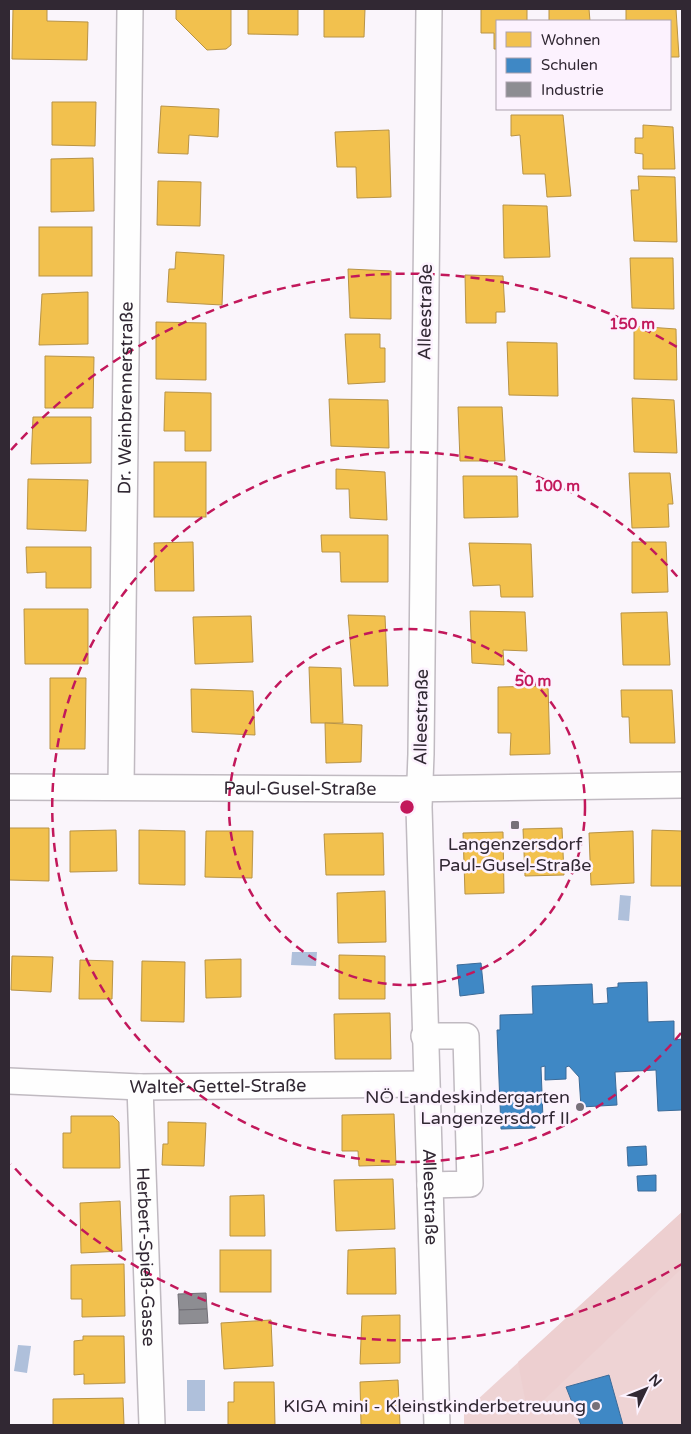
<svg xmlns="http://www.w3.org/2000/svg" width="691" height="1434" viewBox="0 0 691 1434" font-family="'Varela Round',sans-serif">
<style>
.green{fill:#eed3d4}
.forest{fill:#edcfd0}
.water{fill:#afc0db}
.homes{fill:#f2c14e;stroke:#b89346}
.schools{fill:#3f88c5;stroke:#3b6b99}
.industry{fill:#8d8d92;stroke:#716f76}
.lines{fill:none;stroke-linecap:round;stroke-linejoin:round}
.minor-casing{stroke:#c0bac1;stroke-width:28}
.minor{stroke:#fefefe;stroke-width:25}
.ring{fill:none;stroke:#c2185b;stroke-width:2.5;stroke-dasharray:9 6}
.poi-dot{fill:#777079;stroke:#fcf2fe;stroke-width:2}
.labels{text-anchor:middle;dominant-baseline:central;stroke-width:5;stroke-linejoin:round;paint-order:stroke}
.street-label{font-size:18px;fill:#312833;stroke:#fcf2fe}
.poi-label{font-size:18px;fill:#312833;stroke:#fcf2fe;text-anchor:end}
.centre{fill:#c2185b;stroke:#fcf2fe;stroke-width:2.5}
.ring-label{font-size:15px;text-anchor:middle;font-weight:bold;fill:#c2185b;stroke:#fcf2fe;stroke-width:5;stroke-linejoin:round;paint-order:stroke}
</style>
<rect width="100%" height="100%" fill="#faf5fb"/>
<path class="green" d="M 682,1212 L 682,1425 L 464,1425 L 464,1412 Z"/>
<path class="forest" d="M 682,1212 L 682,1268 L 528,1415 L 518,1362 Z"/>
<g class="water">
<path d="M 620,895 L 631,896 L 629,921 L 618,920 Z"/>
<path d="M 292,952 L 317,952 L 316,966 L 291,965 Z"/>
<path d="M 18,1345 L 31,1346 L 27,1373 L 14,1371 Z"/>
<rect x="187" y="1380" width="18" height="31"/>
</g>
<g class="homes">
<path d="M 13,9 L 47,9 L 47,21 L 88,22 L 87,60 L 12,59 Z"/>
<path d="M 176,9 L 231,9 L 231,45 L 226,49 L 207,50 L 176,19 Z"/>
<path d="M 248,9 L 298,9 L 298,35 L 248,34 Z"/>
<path d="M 324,9 L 365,9 L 364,37 L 324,37 Z"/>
<path d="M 481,9 L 527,9 L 527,21 L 497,21 L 497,49 L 494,49 L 494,33 L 481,33 Z"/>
<path d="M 549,9 L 589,9 L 590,21 L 549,21 Z"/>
<path d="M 626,9 L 676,9 L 679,57 L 670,57 L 670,21 L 626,21 Z"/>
<path d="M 52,102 L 96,102 L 95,146 L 52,145 Z"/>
<path d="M 161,106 L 219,109 L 218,137 L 189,135 L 188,154 L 158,153 Z"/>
<path d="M 511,115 L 563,115 L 571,196 L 547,197 L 545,174 L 523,174 L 520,135 L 511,136 Z"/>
<path d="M 643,125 L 673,127 L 675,169 L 643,169 L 643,154 L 635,153 L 635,138 L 643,138 Z"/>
<path d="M 389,130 L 391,197 L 357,198 L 356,167 L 337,167 L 335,132 Z"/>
<path d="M 93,158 L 94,211 L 51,212 L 51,159 Z"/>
<path d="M 638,176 L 675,177 L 677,242 L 634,241 L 631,190 L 639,190 Z"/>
<path d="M 158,181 L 201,182 L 200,226 L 157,225 Z"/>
<path d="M 503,205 L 547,206 L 550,257 L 504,258 Z"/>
<rect x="39" y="227" width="53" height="49"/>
<path d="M 176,252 L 224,255 L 222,305 L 167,302 L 169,269 L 175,269 Z"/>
<path d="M 630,258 L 673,258 L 674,309 L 632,308 Z"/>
<path d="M 348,269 L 391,271 L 391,319 L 350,318 Z"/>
<path d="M 465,275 L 503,276 L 505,312 L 496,312 L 496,323 L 466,323 Z"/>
<path d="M 88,292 L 88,344 L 39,345 L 42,294 Z"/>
<path d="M 156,322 L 206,323 L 206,380 L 156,379 Z"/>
<path d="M 634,326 L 676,329 L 677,380 L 634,379 Z"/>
<path d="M 345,334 L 380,334 L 380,348 L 385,348 L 385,382 L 348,384 Z"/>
<path d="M 507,342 L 557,343 L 558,396 L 509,395 Z"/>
<path d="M 45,356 L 94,357 L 93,408 L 45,408 Z"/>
<path d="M 165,392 L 211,393 L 211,451 L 185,451 L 185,431 L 164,431 Z"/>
<path d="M 632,398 L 674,400 L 677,453 L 634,452 Z"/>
<path d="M 329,399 L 388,400 L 389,448 L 331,446 Z"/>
<path d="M 458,407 L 502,407 L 505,461 L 460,461 Z"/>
<path d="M 33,417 L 91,417 L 91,463 L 31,464 Z"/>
<rect x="154" y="462" width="52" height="55"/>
<path d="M 336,469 L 385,472 L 387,520 L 350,518 L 349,489 L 336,489 Z"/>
<path d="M 629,473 L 670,473 L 673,504 L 668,504 L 669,527 L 632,528 Z"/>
<path d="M 463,476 L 517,476 L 518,517 L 464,518 Z"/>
<path d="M 28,479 L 88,480 L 86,531 L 27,529 Z"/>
<path d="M 321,535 L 388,535 L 388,582 L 341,582 L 340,552 L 322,552 Z"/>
<path d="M 193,542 L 194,591 L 155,591 L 154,543 Z"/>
<path d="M 632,542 L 666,542 L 668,592 L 632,593 Z"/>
<path d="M 469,543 L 531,544 L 533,597 L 501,597 L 500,585 L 473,586 Z"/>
<path d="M 26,547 L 91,547 L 91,588 L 46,588 L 46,572 L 27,573 Z"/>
<path d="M 24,609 L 88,609 L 88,664 L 25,664 Z"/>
<path d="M 470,611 L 525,612 L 527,651 L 503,650 L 504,665 L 472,663 Z"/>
<path d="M 667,612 L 670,665 L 623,665 L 621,613 Z"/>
<path d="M 348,615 L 385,616 L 388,686 L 354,686 Z"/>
<path d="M 251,616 L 253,662 L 195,664 L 193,617 Z"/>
<path d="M 309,667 L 341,668 L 343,723 L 311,723 Z"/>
<path d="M 50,678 L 86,678 L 85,749 L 50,749 Z"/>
<path d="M 548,686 L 550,754 L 510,755 L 511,733 L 498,733 L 498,687 Z"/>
<path d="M 191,689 L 253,691 L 255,735 L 192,732 Z"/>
<path d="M 621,690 L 672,690 L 675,743 L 630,743 L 629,717 L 622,717 Z"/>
<path d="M 325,723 L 362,725 L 361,762 L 326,763 Z"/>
<path d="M 9,828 L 49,828 L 49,881 L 9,880 Z"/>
<path d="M 562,828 L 564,875 L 525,876 L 523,829 Z"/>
<path d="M 116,830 L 117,871 L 70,872 L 70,831 Z"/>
<path d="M 139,830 L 185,831 L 185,885 L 139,884 Z"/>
<path d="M 652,830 L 682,831 L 682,886 L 651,886 Z"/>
<path d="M 206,831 L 253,831 L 252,878 L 205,877 Z"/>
<path d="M 633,831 L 634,883 L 591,885 L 589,833 Z"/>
<path d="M 503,832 L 504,893 L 465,894 L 463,833 Z"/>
<path d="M 383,833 L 384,875 L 326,875 L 324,834 Z"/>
<path d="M 385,891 L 386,942 L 338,943 L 337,893 Z"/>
<path d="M 339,955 L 385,956 L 385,999 L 339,999 Z"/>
<path d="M 12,956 L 53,957 L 51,992 L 11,990 Z"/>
<path d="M 241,959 L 241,997 L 206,998 L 205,960 Z"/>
<path d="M 80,960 L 113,961 L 112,999 L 79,999 Z"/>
<path d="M 142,961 L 185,962 L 184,1022 L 141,1021 Z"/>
<path d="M 390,1013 L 391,1059 L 335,1059 L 334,1014 Z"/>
<path d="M 394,1114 L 396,1165 L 359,1166 L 358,1151 L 342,1151 L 342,1115 Z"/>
<path d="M 71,1116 L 113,1116 L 119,1122 L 120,1168 L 63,1168 L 63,1133 L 71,1133 Z"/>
<path d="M 168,1122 L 206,1123 L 204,1166 L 162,1165 L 163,1144 L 168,1144 Z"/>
<path d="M 393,1179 L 395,1229 L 336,1231 L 334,1180 Z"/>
<path d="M 264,1195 L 265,1236 L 230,1236 L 230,1196 Z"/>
<path d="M 120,1201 L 122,1251 L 81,1253 L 80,1203 Z"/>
<path d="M 395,1248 L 396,1294 L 347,1294 L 348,1250 Z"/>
<rect x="220" y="1250" width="51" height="42"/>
<path d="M 124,1264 L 125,1316 L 82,1317 L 82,1299 L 71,1299 L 71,1265 Z"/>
<path d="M 400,1315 L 400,1363 L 360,1364 L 362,1316 Z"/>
<path d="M 271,1320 L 273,1366 L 224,1369 L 221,1323 Z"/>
<path d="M 83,1336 L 124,1336 L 125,1383 L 84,1384 L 84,1374 L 74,1375 L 74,1341 L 83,1340 Z"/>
<path d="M 398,1380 L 400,1425 L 361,1425 L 360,1382 Z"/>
<path d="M 234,1382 L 274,1382 L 275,1425 L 228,1425 L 228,1402 L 234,1402 Z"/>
<path d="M 123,1398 L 124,1425 L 53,1425 L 53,1399 Z"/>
</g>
<g class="schools">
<path d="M 481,963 L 484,993 L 460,996 L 457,965 Z"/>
<path d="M 647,982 L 648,1022 L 674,1021 L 674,1040 L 682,1039 L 682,1110 L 658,1111 L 656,1070 L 615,1072 L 617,1105 L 581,1107 L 579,1077 L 569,1066 L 566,1067 L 566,1079 L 545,1080 L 545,1066 L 541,1067 L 543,1119 L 535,1119 L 535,1128 L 501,1129 L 497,1030 L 500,1030 L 500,1015 L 533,1014 L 532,986 L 592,984 L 593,1004 L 608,1003 L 607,988 L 618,987 L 618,983 Z"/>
<path d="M 646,1146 L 647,1165 L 628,1166 L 627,1147 Z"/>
<path d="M 656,1175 L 656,1191 L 638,1191 L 637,1176 Z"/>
<path d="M 609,1375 L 623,1425 L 581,1425 L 566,1387 Z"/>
</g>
<g class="industry">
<path d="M 206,1293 L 207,1309 L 179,1310 L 178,1294 Z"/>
<path d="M 207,1309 L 208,1323 L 179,1324 L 179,1310 Z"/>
</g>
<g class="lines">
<g class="minor-casing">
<g id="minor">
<path id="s1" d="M 429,9 L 421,754 L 419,807 L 437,1425"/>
<path id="s2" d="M 9,787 L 403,789 L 682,785"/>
<path id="s3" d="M 121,787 L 130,9"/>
<path d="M 424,1036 L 466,1036 L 470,1184 L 430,1185"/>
<path id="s4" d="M 9,1081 L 140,1087 L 426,1084"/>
<path id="s5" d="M 140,1087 L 152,1425"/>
</g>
</g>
<use href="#minor" class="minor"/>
</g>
<g class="ring">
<circle cx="407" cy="807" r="178"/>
<path d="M681 1033A355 355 0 1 1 681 581"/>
<path d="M682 1264A533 533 0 0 1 11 1164M11 450A533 533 0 0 1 682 350"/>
</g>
<g class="poi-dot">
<rect x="510" y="820" width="10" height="10" rx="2.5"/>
<circle cx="580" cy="1107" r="5"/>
<circle cx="596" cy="1406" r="5"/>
</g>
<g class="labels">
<g class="street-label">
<text transform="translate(425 312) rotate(-89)">Alleestraße</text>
<text stroke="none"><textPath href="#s3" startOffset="389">Dr. Weinbrennerstraße</textPath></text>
<text transform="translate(421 717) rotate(-89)">Alleestraße</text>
<text stroke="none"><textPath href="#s2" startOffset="291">Paul-Gusel-Straße</textPath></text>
<text stroke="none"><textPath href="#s4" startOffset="209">Walter-Gettel-Straße</textPath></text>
<text stroke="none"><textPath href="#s1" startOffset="1188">Alleestraße</textPath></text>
<text stroke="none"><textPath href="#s5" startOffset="170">Herbert-Spieß-Gasse</textPath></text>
</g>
<g class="poi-label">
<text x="515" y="844" text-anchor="middle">Langenzersdorf<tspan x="515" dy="21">Paul-Gusel-Straße</tspan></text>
<text x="570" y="1097">NÖ Landeskindergarten<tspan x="570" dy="21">Langenzersdorf II</tspan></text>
<text x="586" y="1406">KIGA mini - Kleinstkinderbetreuung</text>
</g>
</g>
<circle cx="407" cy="807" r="8" class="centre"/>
<g class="ring-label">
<text x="632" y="329">150 m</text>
<text x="557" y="491">100 m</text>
<text x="533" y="686">50 m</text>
</g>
<rect width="691" height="1434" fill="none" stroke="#312833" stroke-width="20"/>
<rect x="496" y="20" width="175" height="90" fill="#fcf2fe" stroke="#aba1ad"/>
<rect x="506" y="32" width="25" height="15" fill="#f2c14e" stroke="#aba1ad"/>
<text x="541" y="45" font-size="15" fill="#312833">Wohnen</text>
<rect x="506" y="58" width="25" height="15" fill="#3f88c5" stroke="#aba1ad"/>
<text x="541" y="70" font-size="15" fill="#312833">Schulen</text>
<rect x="506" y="82" width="25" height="15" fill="#8d8d92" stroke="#aba1ad"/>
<text x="541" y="95" font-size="15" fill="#312833">Industrie</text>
<g transform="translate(646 1389) rotate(47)" stroke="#fcf2fe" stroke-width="4" paint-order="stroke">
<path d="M0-4L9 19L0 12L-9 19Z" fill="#312833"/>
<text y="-8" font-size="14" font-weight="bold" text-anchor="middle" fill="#312833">N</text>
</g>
</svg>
